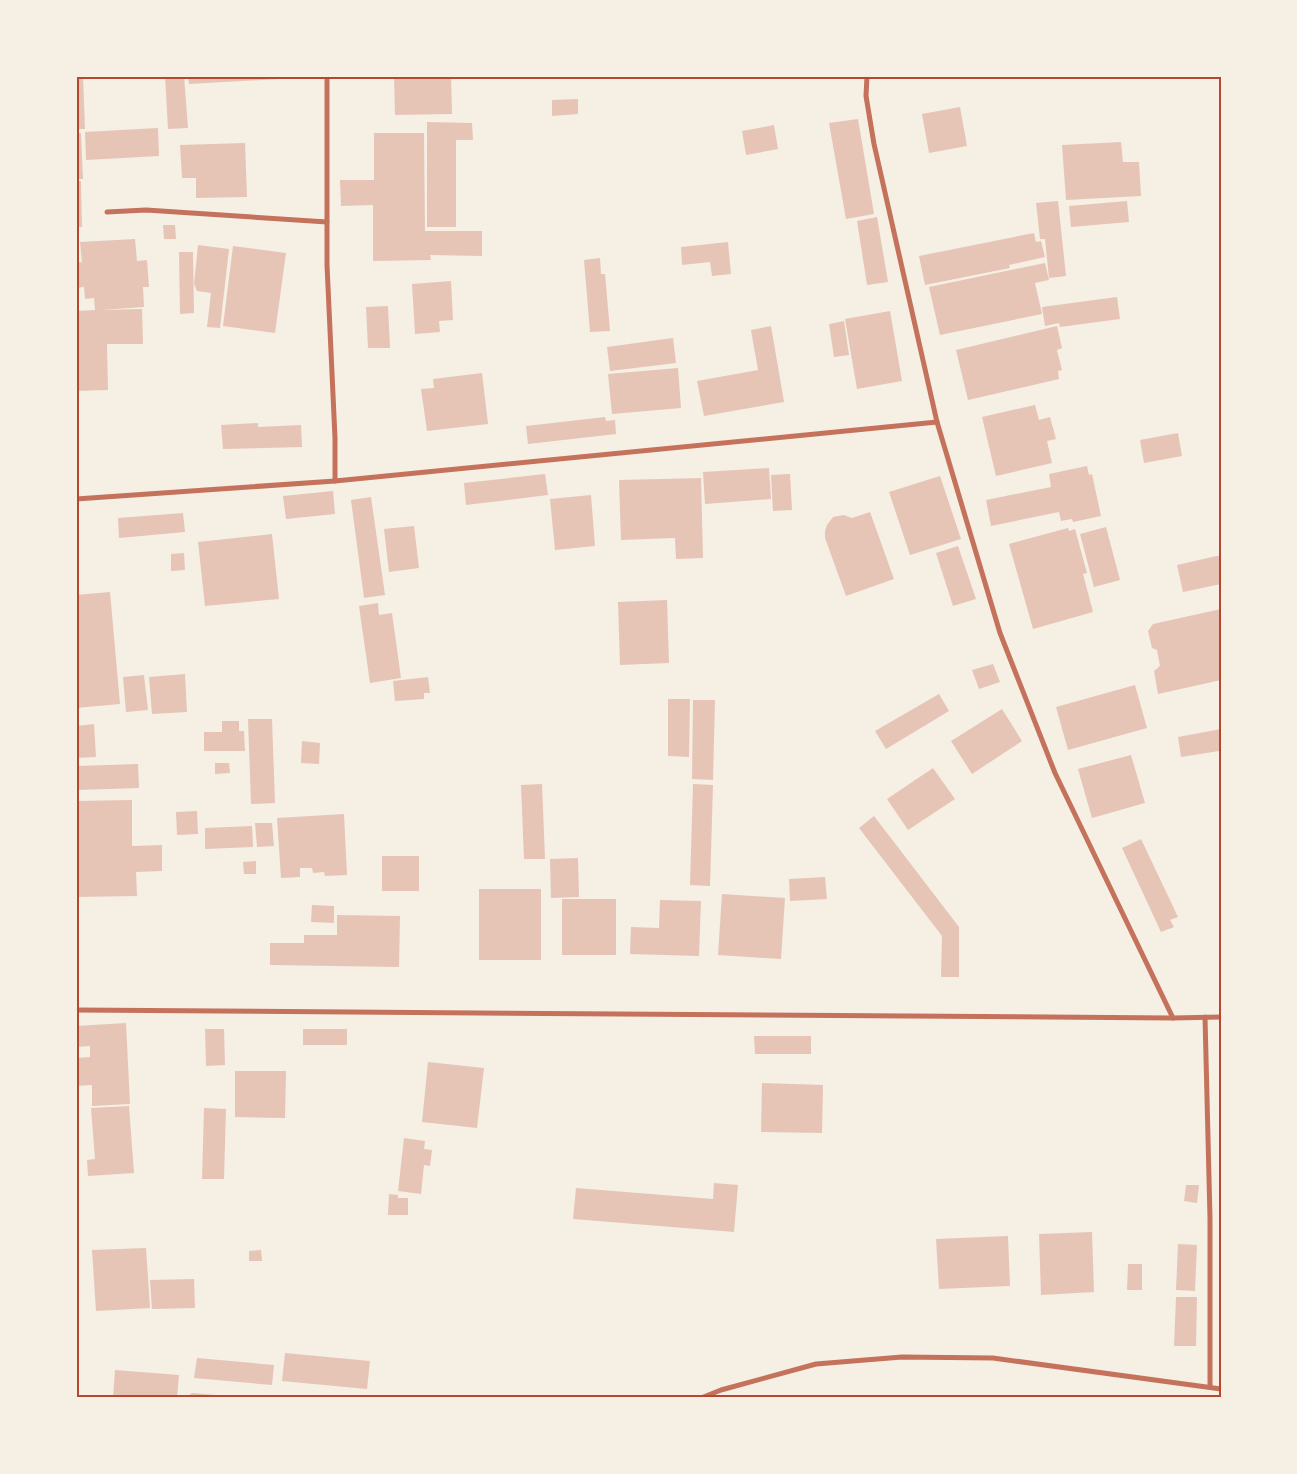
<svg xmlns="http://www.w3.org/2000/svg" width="1297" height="1474" viewBox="0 0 1297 1474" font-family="Raleway,sans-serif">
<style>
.building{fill:#e6c5b7}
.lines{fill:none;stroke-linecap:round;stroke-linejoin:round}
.minor{stroke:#c5725c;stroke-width:5}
.neatline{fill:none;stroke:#b5482f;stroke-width:2}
</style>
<rect width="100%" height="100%" fill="#f6efe4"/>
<g class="building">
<path d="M 76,76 L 83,76 L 85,129 L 76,129 Z"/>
<path d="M 165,76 L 184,76 L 188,128 L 168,129 Z"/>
<path d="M 188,76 L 279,76 L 279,79 L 189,84 Z"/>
<path d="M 394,76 L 451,76 L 452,114 L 395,115 Z"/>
<path d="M 578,99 L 578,114 L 552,116 L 552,100 Z"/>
<path d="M 960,107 L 967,146 L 929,153 L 922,114 Z"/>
<path d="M 858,119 L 874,214 L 846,219 L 829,123 Z"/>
<path d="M 427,122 L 472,123 L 473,140 L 456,140 L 456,227 L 427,227 Z"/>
<path d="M 774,125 L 778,149 L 746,155 L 742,131 Z"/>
<path d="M 158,128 L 159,156 L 86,160 L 85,132 Z"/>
<path d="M 76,133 L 81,133 L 83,179 L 76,179 Z"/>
<path d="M 374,133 L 424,133 L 425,231 L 482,231 L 482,256 L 430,255 L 431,260 L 373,261 L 373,205 L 341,206 L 340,180 L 374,180 Z"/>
<path d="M 1121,142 L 1123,162 L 1139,162 L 1141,196 L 1066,200 L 1062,145 Z"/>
<path d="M 245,143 L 247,197 L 196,198 L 196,178 L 182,178 L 180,145 Z"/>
<path d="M 76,181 L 81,181 L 82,227 L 76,227 Z"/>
<path d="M 1058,201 L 1066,276 L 1049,278 L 1045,239 L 1040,239 L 1036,203 Z"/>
<path d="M 1127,201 L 1129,222 L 1071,227 L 1069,206 Z"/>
<path d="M 877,217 L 888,282 L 867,285 L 857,221 Z"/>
<path d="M 163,225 L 175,225 L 176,239 L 164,239 Z"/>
<path d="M 1034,233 L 1036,242 L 1041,241 L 1045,257 L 1009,265 L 1010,268 L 925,285 L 919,256 Z"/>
<path d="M 135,239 L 137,261 L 147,260 L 149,287 L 143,287 L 144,307 L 100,310 L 142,309 L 143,344 L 107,344 L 108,390 L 76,391 L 76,311 L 95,310 L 94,298 L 85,299 L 84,287 L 76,288 L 76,263 L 82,262 L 80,242 Z"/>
<path d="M 728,242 L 731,274 L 712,276 L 710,262 L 682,265 L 681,247 Z"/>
<path d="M 198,245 L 229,249 L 220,328 L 207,327 L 211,293 L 197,291 L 194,284 Z"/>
<path d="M 233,246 L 286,253 L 275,333 L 223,326 Z"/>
<path d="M 179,252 L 193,252 L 194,313 L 180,314 Z"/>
<path d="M 600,258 L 601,274 L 605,274 L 610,331 L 590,332 L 584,260 Z"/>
<path d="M 1045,263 L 1049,280 L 1035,283 L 1042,314 L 940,335 L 929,287 Z"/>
<path d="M 451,281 L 453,320 L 439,321 L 440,332 L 415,334 L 412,284 Z"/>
<path d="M 1117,297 L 1120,319 L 1060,327 L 1059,323 L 1045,326 L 1042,307 Z"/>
<path d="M 388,306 L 390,348 L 368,348 L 366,307 Z"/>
<path d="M 890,311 L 902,381 L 857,389 L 845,319 Z"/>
<path d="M 844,321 L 849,355 L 834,357 L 829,324 Z"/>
<path d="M 771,326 L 784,402 L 704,416 L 697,381 L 758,370 L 751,330 Z"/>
<path d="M 1057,326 L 1062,348 L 1057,350 L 1062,370 L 1058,371 L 1059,379 L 968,400 L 956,350 Z"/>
<path d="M 673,338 L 676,363 L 610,371 L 607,347 Z"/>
<path d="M 678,368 L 681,408 L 612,414 L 608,374 Z"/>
<path d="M 482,373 L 488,424 L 427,431 L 421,389 L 434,388 L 433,379 Z"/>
<path d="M 1035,405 L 1039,420 L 1050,417 L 1056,439 L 1047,441 L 1052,463 L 996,476 L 982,417 Z"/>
<path d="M 605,417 L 606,421 L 615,420 L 616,434 L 528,444 L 526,426 Z"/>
<path d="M 258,423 L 258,427 L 301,425 L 302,447 L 223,449 L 221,425 Z"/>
<path d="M 1178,433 L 1182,456 L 1144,463 L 1140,440 Z"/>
<path d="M 1087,466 L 1089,475 L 1092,474 L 1101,516 L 1073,522 L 1072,519 L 1061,521 L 1059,512 L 991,526 L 986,500 L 1051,487 L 1049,474 Z"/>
<path d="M 769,468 L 771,499 L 705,504 L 703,472 Z"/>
<path d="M 545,474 L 548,495 L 466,505 L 464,483 Z"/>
<path d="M 790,474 L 792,510 L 773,511 L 771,475 Z"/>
<path d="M 940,476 L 961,539 L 910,555 L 889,492 Z"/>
<path d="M 701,478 L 703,558 L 676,559 L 675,538 L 621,540 L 619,480 Z"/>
<path d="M 333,491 L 335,514 L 286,519 L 283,496 Z"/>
<path d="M 591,495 L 595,546 L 555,550 L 550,499 Z"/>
<path d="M 371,497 L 385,595 L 364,598 L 351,500 Z"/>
<path d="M 870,512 L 894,579 L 846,596 L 825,538 L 825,531 L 827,525 L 833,517 L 844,515 L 852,518 Z"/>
<path d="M 183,513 L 185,532 L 119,538 L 118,518 Z"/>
<path d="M 414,526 L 419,568 L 389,572 L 384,529 Z"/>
<path d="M 1106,527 L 1120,580 L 1094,587 L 1080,534 Z"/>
<path d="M 1068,528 L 1069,531 L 1075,529 L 1087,573 L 1083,574 L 1093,612 L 1033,629 L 1009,544 Z"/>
<path d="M 272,534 L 279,599 L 205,606 L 198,542 Z"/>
<path d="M 958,546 L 976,599 L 953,606 L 936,553 Z"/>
<path d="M 184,553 L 185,570 L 171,571 L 171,554 Z"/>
<path d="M 1221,555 L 1221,584 L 1183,592 L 1177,565 Z"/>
<path d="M 110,592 L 120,704 L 76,708 L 76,595 Z"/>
<path d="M 667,600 L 669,663 L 620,665 L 618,602 Z"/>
<path d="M 378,603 L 379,615 L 392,613 L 401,678 L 370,683 L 359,606 Z"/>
<path d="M 1221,609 L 1221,680 L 1158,694 L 1154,671 L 1160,666 L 1157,650 L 1152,648 L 1148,631 L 1153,624 Z"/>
<path d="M 993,664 L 1000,682 L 979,689 L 972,670 Z"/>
<path d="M 185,674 L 187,712 L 152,714 L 149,677 Z"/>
<path d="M 144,675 L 148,710 L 126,712 L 123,677 Z"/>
<path d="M 428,677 L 430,693 L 424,693 L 424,699 L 395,701 L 393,681 Z"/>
<path d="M 1135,685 L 1147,728 L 1068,750 L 1056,707 Z"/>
<path d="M 939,694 L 949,711 L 886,749 L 875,731 Z"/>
<path d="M 668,699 L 690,699 L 689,757 L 668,756 Z"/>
<path d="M 693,700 L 715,700 L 713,780 L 692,779 Z"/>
<path d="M 1002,709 L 1022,741 L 972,774 L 951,741 Z"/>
<path d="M 248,719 L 272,719 L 275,803 L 251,804 Z"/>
<path d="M 222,721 L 239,721 L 239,731 L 244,731 L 245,751 L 204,751 L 204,732 L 222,732 Z"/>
<path d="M 94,724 L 96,757 L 76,758 L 76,726 Z"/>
<path d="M 1221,729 L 1221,757 L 1219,751 L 1181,757 L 1178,737 Z"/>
<path d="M 302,741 L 320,743 L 319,764 L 301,763 Z"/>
<path d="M 1131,755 L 1145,803 L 1092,818 L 1078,769 Z"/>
<path d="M 215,763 L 229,763 L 230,773 L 215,774 Z"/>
<path d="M 138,764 L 139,788 L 76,790 L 76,766 Z"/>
<path d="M 933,768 L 955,799 L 908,830 L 887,799 Z"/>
<path d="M 542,784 L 545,859 L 524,859 L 521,785 Z"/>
<path d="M 693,784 L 713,785 L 710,886 L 690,885 Z"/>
<path d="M 132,800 L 132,846 L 162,845 L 162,871 L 136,872 L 137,896 L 76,897 L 76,801 Z"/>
<path d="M 197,811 L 198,834 L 177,835 L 176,812 Z"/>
<path d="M 344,814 L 347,875 L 325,876 L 324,872 L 313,873 L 312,868 L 300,868 L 300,877 L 281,878 L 277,818 Z"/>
<path d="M 874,816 L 959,927 L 959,977 L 941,977 L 942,936 L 859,828 Z"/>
<path d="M 255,823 L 272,823 L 274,846 L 257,847 Z"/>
<path d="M 252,826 L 253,847 L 205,849 L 205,828 Z"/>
<path d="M 1141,839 L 1178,917 L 1170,920 L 1174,927 L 1161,932 L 1122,848 Z"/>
<rect x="382" y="856" width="37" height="35"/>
<path d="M 578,858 L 579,897 L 551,898 L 550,859 Z"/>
<path d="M 256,861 L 256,874 L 244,874 L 243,862 Z"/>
<path d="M 825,877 L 827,899 L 790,901 L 789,879 Z"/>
<rect x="479" y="889" width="62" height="71"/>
<path d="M 722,894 L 785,898 L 781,959 L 718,955 Z"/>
<rect x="562" y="899" width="54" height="56"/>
<path d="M 660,900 L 701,901 L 699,956 L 630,954 L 631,927 L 659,928 Z"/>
<path d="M 312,905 L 334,906 L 334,923 L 311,922 Z"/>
<path d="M 337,915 L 400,916 L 399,967 L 270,965 L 270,943 L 304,943 L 304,935 L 337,935 Z"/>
<path d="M 126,1023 L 130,1104 L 92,1106 L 92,1085 L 76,1086 L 76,1058 L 90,1057 L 90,1046 L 76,1047 L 76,1026 Z"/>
<path d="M 205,1029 L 224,1029 L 225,1065 L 206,1066 Z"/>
<rect x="303" y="1029" width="44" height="16"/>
<path d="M 754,1036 L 811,1036 L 811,1054 L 755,1054 Z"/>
<path d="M 428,1062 L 484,1068 L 477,1128 L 422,1122 Z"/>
<path d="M 235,1071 L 286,1071 L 285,1118 L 235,1117 Z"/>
<path d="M 762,1083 L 823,1085 L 822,1133 L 761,1132 Z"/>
<path d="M 129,1106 L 134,1173 L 88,1176 L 87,1160 L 95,1159 L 91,1108 Z"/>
<path d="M 204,1108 L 226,1109 L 224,1179 L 202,1179 Z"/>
<path d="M 404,1138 L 425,1141 L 424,1149 L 432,1150 L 430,1166 L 424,1165 L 421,1194 L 398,1191 Z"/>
<path d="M 714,1183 L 738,1185 L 734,1232 L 573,1219 L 576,1188 L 713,1199 Z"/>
<path d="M 1186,1185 L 1199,1185 L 1197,1203 L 1184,1201 Z"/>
<path d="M 389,1194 L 398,1195 L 398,1198 L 408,1198 L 408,1215 L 388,1215 Z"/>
<path d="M 1092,1232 L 1094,1292 L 1041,1295 L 1039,1234 Z"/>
<path d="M 1008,1236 L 1010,1286 L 939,1289 L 936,1239 Z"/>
<path d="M 1178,1244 L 1197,1245 L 1195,1291 L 1176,1290 Z"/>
<path d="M 146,1248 L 150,1308 L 96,1311 L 92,1250 Z"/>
<path d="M 261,1250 L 262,1261 L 249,1261 L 249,1251 Z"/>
<path d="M 1128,1264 L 1142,1264 L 1142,1290 L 1127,1290 Z"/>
<path d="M 194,1279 L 195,1308 L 152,1309 L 150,1280 Z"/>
<path d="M 1176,1297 L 1197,1297 L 1196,1346 L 1174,1346 Z"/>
<path d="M 285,1353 L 370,1361 L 367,1389 L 282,1381 Z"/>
<path d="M 197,1358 L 274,1365 L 272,1385 L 194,1378 Z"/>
<path d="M 115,1370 L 179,1375 L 177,1398 L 113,1398 Z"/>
<path d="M 192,1393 L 228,1396 L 228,1398 L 186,1398 Z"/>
</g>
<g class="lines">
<g class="minor">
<path d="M 327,76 L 327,265 L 335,438 L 335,481"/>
<path d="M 867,76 L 866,96 L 874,144 L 937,422 L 1000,633 L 1055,773 L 1173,1018"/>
<path d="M 107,212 L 146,210 L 327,222"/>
<path d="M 76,499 L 335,481 L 937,422"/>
<path d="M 76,1010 L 1173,1018 L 1221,1017"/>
<path d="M 1205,1017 L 1210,1218 L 1210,1387"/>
<path d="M 701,1398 L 721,1390 L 816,1364 L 902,1357 L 993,1358 L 1221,1389"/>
</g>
</g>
<rect width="1297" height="1474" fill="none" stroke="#f6efe4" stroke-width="155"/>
<rect x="78" y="78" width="1142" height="1318" class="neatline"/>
</svg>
